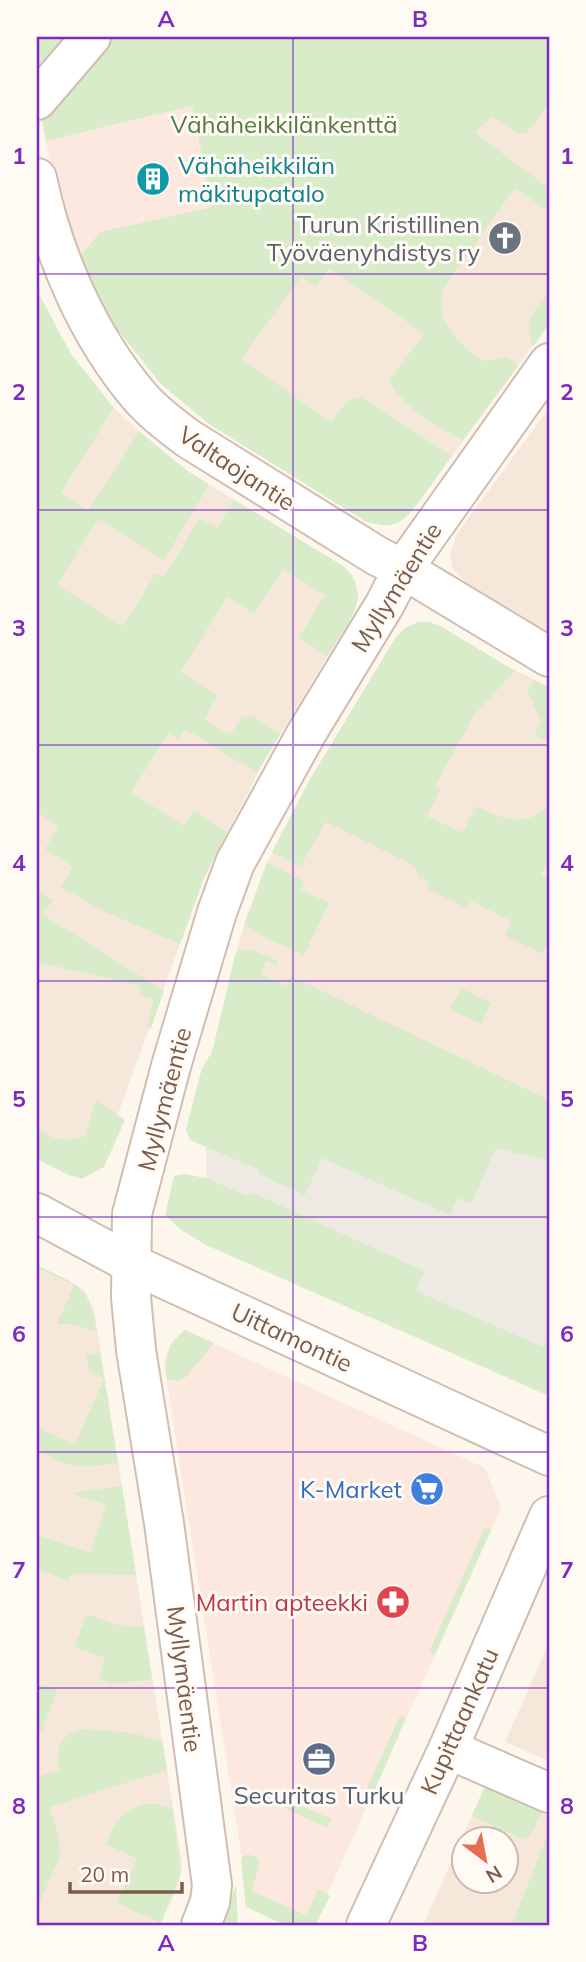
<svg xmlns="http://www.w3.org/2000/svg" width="586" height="1962" viewBox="0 0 586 1962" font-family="Mulish,sans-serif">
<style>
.residential{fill:#f5e8da;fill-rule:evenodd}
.commercial{fill:#fde8e0}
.industrial{fill:#efe9e4}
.green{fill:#d8ecc9}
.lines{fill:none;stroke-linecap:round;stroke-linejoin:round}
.minor-casing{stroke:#d1beb0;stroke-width:42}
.minor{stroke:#fff;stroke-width:38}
.grid{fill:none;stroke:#7b2cbf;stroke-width:2;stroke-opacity:0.55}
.labels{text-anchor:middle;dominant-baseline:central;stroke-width:6;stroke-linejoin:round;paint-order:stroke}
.park-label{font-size:24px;fill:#537a41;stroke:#fffaf3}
.culture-label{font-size:24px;fill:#0d838f;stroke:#fffaf3;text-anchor:start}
.worship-label{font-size:24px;fill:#5b616d;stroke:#fffaf3;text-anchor:end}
.street-label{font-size:24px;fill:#7a5c4d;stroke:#fffaf3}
.shop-label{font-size:24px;fill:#366cbe;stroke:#fffaf3;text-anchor:end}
.health-label{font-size:24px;fill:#be3a42;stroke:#fffaf3;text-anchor:end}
.service-label{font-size:24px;fill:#4e5e75;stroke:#fffaf3}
.neatline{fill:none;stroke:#7b2cbf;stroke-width:2.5}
.grid-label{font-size:23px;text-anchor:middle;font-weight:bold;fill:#7b2cbf}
</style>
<rect width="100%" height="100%" fill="#fdf6ec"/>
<g class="residential">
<path d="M 484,37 L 549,37 L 549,324 L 410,513 L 399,522 L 384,526 L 365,521 L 209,424 L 161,384 Z"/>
<path d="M 114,408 L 155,446 L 186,470 L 343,566 L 352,575 L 359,598 L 354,612 L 263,763 L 204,878 L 114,1125 L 99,1146 L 37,1141 L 37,531 Z"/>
<path d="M 549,408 L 549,633 L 465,582 L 453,569 L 450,555 L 456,535 Z"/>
<path d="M 418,622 L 429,622 L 442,627 L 495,660 L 549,687 L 549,1145 L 228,982 L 244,925 L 267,863 L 309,781 L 396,637 L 405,628 Z"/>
<path d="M 37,1265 L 84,1290 L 94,1310 L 182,1864 L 179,1884 L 160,1925 L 37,1925 Z"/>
<path d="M 549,1643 L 549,1761 L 505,1742 Z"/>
<path d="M 485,1786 L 549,1815 L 549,1925 L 423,1925 ZM 463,1840 L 505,1840 L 505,1882 L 463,1882 Z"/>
</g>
<g class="commercial">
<path d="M 192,106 L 212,207 L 100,232 L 77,259 L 56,195 L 46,141 Z"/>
<path d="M 185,1330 L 485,1468 L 501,1508 L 315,1922 L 247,1891 L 164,1364 L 170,1345 Z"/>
</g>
<path class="industrial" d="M 206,1139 L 549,1145 L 549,1386 L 207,1233 Z"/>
<g class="green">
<path d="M 37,37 L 549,37 L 549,105 L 526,133 L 519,134 L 492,116 L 475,133 L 549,188 L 549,212 L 515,188 L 443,289 C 433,322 458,343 483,361 L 508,357 L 518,366 L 463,440 C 435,425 404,409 389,380 L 424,334 L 330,268 L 316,287 L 301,277 L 241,359 L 331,422 L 347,401 L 360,397 L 373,404 L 452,456 C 440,471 414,514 399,522 C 388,528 376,524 365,521 L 209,424 L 161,384 L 108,318 L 77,259 L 100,232 L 212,207 L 192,106 L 46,141 L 37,98 Z"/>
<path d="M 37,290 L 71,354 L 114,408 L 61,493 L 88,510 L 139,431 L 186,470 L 209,485 L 164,560 L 98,519 L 57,585 L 123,626 L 156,573 L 164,577 L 200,518 L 217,528 L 234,500 L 343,566 C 376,596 345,627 327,656 L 299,637 L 325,595 L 283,569 L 254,614 L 227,597 L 181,672 L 218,696 L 204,719 L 230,735 L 242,717 L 252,716 L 280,734 L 257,773 L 185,729 L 178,740 L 169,733 L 131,792 L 184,826 L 194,811 L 227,832 L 204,878 L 180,944 L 103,911 L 61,887 L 73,867 L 45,849 L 59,826 L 37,812 Z"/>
<path d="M 549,292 L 549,324 L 533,347 C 525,317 531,315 549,292 Z"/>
<path d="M 418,622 L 429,622 L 442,627 L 515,671 L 474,715 L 435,786 L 440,790 L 427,816 L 463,833 L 475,806 C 500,818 529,830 549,804 L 549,859 L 541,875 L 549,880 L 549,940 L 543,954 L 505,936 L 511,921 L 471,901 L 467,908 L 427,889 L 430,882 L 419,878 L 415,866 L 326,822 L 300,867 L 272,852 L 309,781 L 396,637 L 405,628 Z"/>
<path d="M 534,680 L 549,687 L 549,742 L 535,735 L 541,721 L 527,690 Z"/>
<path d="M 267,862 L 305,882 L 301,890 L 329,903 L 304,955 L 255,933 L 244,925 Z"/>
<path d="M 37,890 L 53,900 L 43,915 L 164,991 L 151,1028 L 147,1027 L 154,999 L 140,995 L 141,986 L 37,962 Z"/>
<path d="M 250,949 L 278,961 L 276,965 L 266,960 L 260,974 L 286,986 L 291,976 L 549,1100 L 549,1161 L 496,1148 L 471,1204 L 457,1198 L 450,1215 L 322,1158 L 305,1195 L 259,1174 L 258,1169 L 190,1140 L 186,1129 L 202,1068 L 212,1052 L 236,952 Z"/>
<path d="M 461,988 L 491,1003 L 481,1024 L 450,1009 Z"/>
<path d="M 96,1100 L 125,1120 L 104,1167 L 82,1179 L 69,1175 L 37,1159 L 37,1129 C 55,1140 65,1143 85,1136 Z"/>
<path d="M 184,1174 L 206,1178 L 247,1196 L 251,1192 L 424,1271 L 416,1291 L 543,1347 L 549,1334 L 549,1396 L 206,1245 L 180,1229 L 165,1215 L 174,1176 Z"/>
<path d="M 37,1265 C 78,1286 89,1283 97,1332 L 72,1324 L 57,1324 L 74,1285 L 37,1268 Z"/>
<path d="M 185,1330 L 214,1343 L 186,1377 L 178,1381 L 167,1379 C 163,1357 168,1344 185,1330 Z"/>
<path d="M 100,1353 L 118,1463 C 82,1467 68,1471 37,1448 L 37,1428 L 75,1444 L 104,1379 L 89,1372 L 86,1355 Z"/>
<path d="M 122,1486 L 136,1575 L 71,1574 L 68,1581 L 37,1568 L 37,1535 L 91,1553 L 107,1505 L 70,1493 Z"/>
<path d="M 485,1527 L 491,1530 L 435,1655 L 429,1652 Z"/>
<path d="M 87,1614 L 117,1625 L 144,1627 L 152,1679 L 113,1684 L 99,1679 L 105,1658 L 74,1647 Z"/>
<path d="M 37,1683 L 57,1690 L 42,1731 L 37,1729 Z"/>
<path d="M 400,1716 L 406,1718 L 373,1794 L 366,1790 Z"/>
<path d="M 82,1729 L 127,1732 L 162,1741 L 167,1770 L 49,1807 L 59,1836 L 60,1856 L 37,1908 L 37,1777 L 59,1770 C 57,1748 58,1736 82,1729 Z"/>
<path d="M 485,1786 L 543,1812 L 529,1836 L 522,1839 L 472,1816 Z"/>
<path d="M 267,1790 L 331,1819 L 327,1828 L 263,1798 Z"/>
<path d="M 144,1804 L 157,1804 L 173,1809 L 181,1873 L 161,1923 L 117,1903 L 137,1859 L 106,1844 C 116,1822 119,1812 144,1804 Z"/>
<path d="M 549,1831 L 549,1925 L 512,1925 Z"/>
<path d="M 247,1854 L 257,1857 L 260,1862 L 252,1891 L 306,1915 L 318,1889 L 330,1896 L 315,1925 L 285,1925 L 246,1907 L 241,1861 L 242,1857 Z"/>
<path d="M 236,1886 L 238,1925 L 217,1925 Z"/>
</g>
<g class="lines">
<g class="minor-casing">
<g id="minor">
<path d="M 37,100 L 91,37"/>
<path d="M 37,178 C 53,255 88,336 140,397 C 154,413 171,426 189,439 L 377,556 L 403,569 L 549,657"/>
<path d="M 37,1213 L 130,1263 L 549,1456"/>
<path d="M 448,1749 L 549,1793"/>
<path d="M 201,1925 L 210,1902 L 212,1885 L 164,1523 L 136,1350 L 131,1297 L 132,1214 L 171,1066 L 217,912 L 235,863 L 306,734 L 385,604 L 403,569 L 549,363"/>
<path d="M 366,1925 L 448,1749 L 549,1516"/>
</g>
</g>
<use href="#minor" class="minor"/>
</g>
<path class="grid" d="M 293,37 L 293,1925M 37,274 L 549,274M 37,510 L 549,510M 37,745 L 549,745M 37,981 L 549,981M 37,1217 L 549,1217M 37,1452 L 549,1452M 37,1688 L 549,1688"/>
<defs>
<g id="building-disc" transform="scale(1.75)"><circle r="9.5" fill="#0f9aa8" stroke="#fffaf3"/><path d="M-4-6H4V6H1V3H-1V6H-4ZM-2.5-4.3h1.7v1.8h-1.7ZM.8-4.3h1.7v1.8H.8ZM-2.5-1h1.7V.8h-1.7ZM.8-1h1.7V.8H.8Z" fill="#fff"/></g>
<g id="church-disc" transform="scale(1.75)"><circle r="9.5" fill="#6b7280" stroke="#fffaf3"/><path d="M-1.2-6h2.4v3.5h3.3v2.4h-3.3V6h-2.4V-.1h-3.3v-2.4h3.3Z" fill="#fff"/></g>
<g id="supermarket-disc" transform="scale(1.75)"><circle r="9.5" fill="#3f7fe0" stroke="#fffaf3"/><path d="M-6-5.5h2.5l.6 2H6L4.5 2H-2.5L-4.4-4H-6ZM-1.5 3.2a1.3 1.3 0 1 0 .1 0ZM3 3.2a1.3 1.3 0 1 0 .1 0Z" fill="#fff"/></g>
<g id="pharmacy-disc" transform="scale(1.75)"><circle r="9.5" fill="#e0444e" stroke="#fffaf3"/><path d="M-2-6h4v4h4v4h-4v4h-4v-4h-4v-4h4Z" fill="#fff"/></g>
<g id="office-disc" transform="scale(1.75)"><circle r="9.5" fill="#5c6f8a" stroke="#fffaf3"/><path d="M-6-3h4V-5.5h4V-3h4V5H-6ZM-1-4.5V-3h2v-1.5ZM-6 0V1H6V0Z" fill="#fff"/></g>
</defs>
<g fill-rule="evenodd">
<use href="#building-disc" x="153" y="179"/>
<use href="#church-disc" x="505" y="238"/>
<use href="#supermarket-disc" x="427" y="1489"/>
<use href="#pharmacy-disc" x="393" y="1602"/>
<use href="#office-disc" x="319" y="1759"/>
</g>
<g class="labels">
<g class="park-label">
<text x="284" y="124">Vähäheikkilänkenttä</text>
</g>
<g class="culture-label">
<text x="178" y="165">Vähäheikkilän<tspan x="178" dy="28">mäkitupatalo</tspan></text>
</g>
<g class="worship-label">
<text x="480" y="224">Turun Kristillinen<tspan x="480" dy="28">Työväenyhdistys ry</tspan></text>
</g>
<g class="street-label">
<text transform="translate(237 468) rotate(33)">Valtaojantie</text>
<text transform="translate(396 587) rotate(-58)">Myllymäentie</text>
<text transform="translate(164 1099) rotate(-75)">Myllymäentie</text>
<text transform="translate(292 1337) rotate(25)">Uittamontie</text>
<text transform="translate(185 1679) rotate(83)">Myllymäentie</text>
<text transform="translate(459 1721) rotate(-66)">Kupittaankatu</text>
</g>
<g class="shop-label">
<text x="402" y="1489">K-Market</text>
</g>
<g class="health-label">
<text x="368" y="1602">Martin apteekki</text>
</g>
<g class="service-label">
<text x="319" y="1795">Securitas Turku</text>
</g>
</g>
<rect width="586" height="1962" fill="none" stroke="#fffaf3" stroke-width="77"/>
<g transform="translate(485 1860) rotate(148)"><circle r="33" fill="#fffaf3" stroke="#cabbb1" stroke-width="2"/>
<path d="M0-5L12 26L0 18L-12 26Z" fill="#e76f51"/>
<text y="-10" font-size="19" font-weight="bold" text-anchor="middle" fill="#7a5c4d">N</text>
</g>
<path d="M70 1882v10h112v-10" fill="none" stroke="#7a5c4d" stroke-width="3.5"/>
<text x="80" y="1882" font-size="21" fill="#7a5c4d" stroke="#fffaf3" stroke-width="5" paint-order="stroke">20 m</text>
<rect x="38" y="38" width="510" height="1886" class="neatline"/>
<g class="grid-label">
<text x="166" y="27">A</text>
<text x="420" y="27">B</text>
<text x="19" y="164">1</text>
<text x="567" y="164">1</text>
<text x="19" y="400">2</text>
<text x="567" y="400">2</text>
<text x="19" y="636">3</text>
<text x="567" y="636">3</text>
<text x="19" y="871">4</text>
<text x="567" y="871">4</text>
<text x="19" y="1107">5</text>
<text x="567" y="1107">5</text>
<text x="19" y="1342">6</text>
<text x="567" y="1342">6</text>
<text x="19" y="1578">7</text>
<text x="567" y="1578">7</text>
<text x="19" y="1814">8</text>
<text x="567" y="1814">8</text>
<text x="166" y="1951">A</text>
<text x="420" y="1951">B</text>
</g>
</svg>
